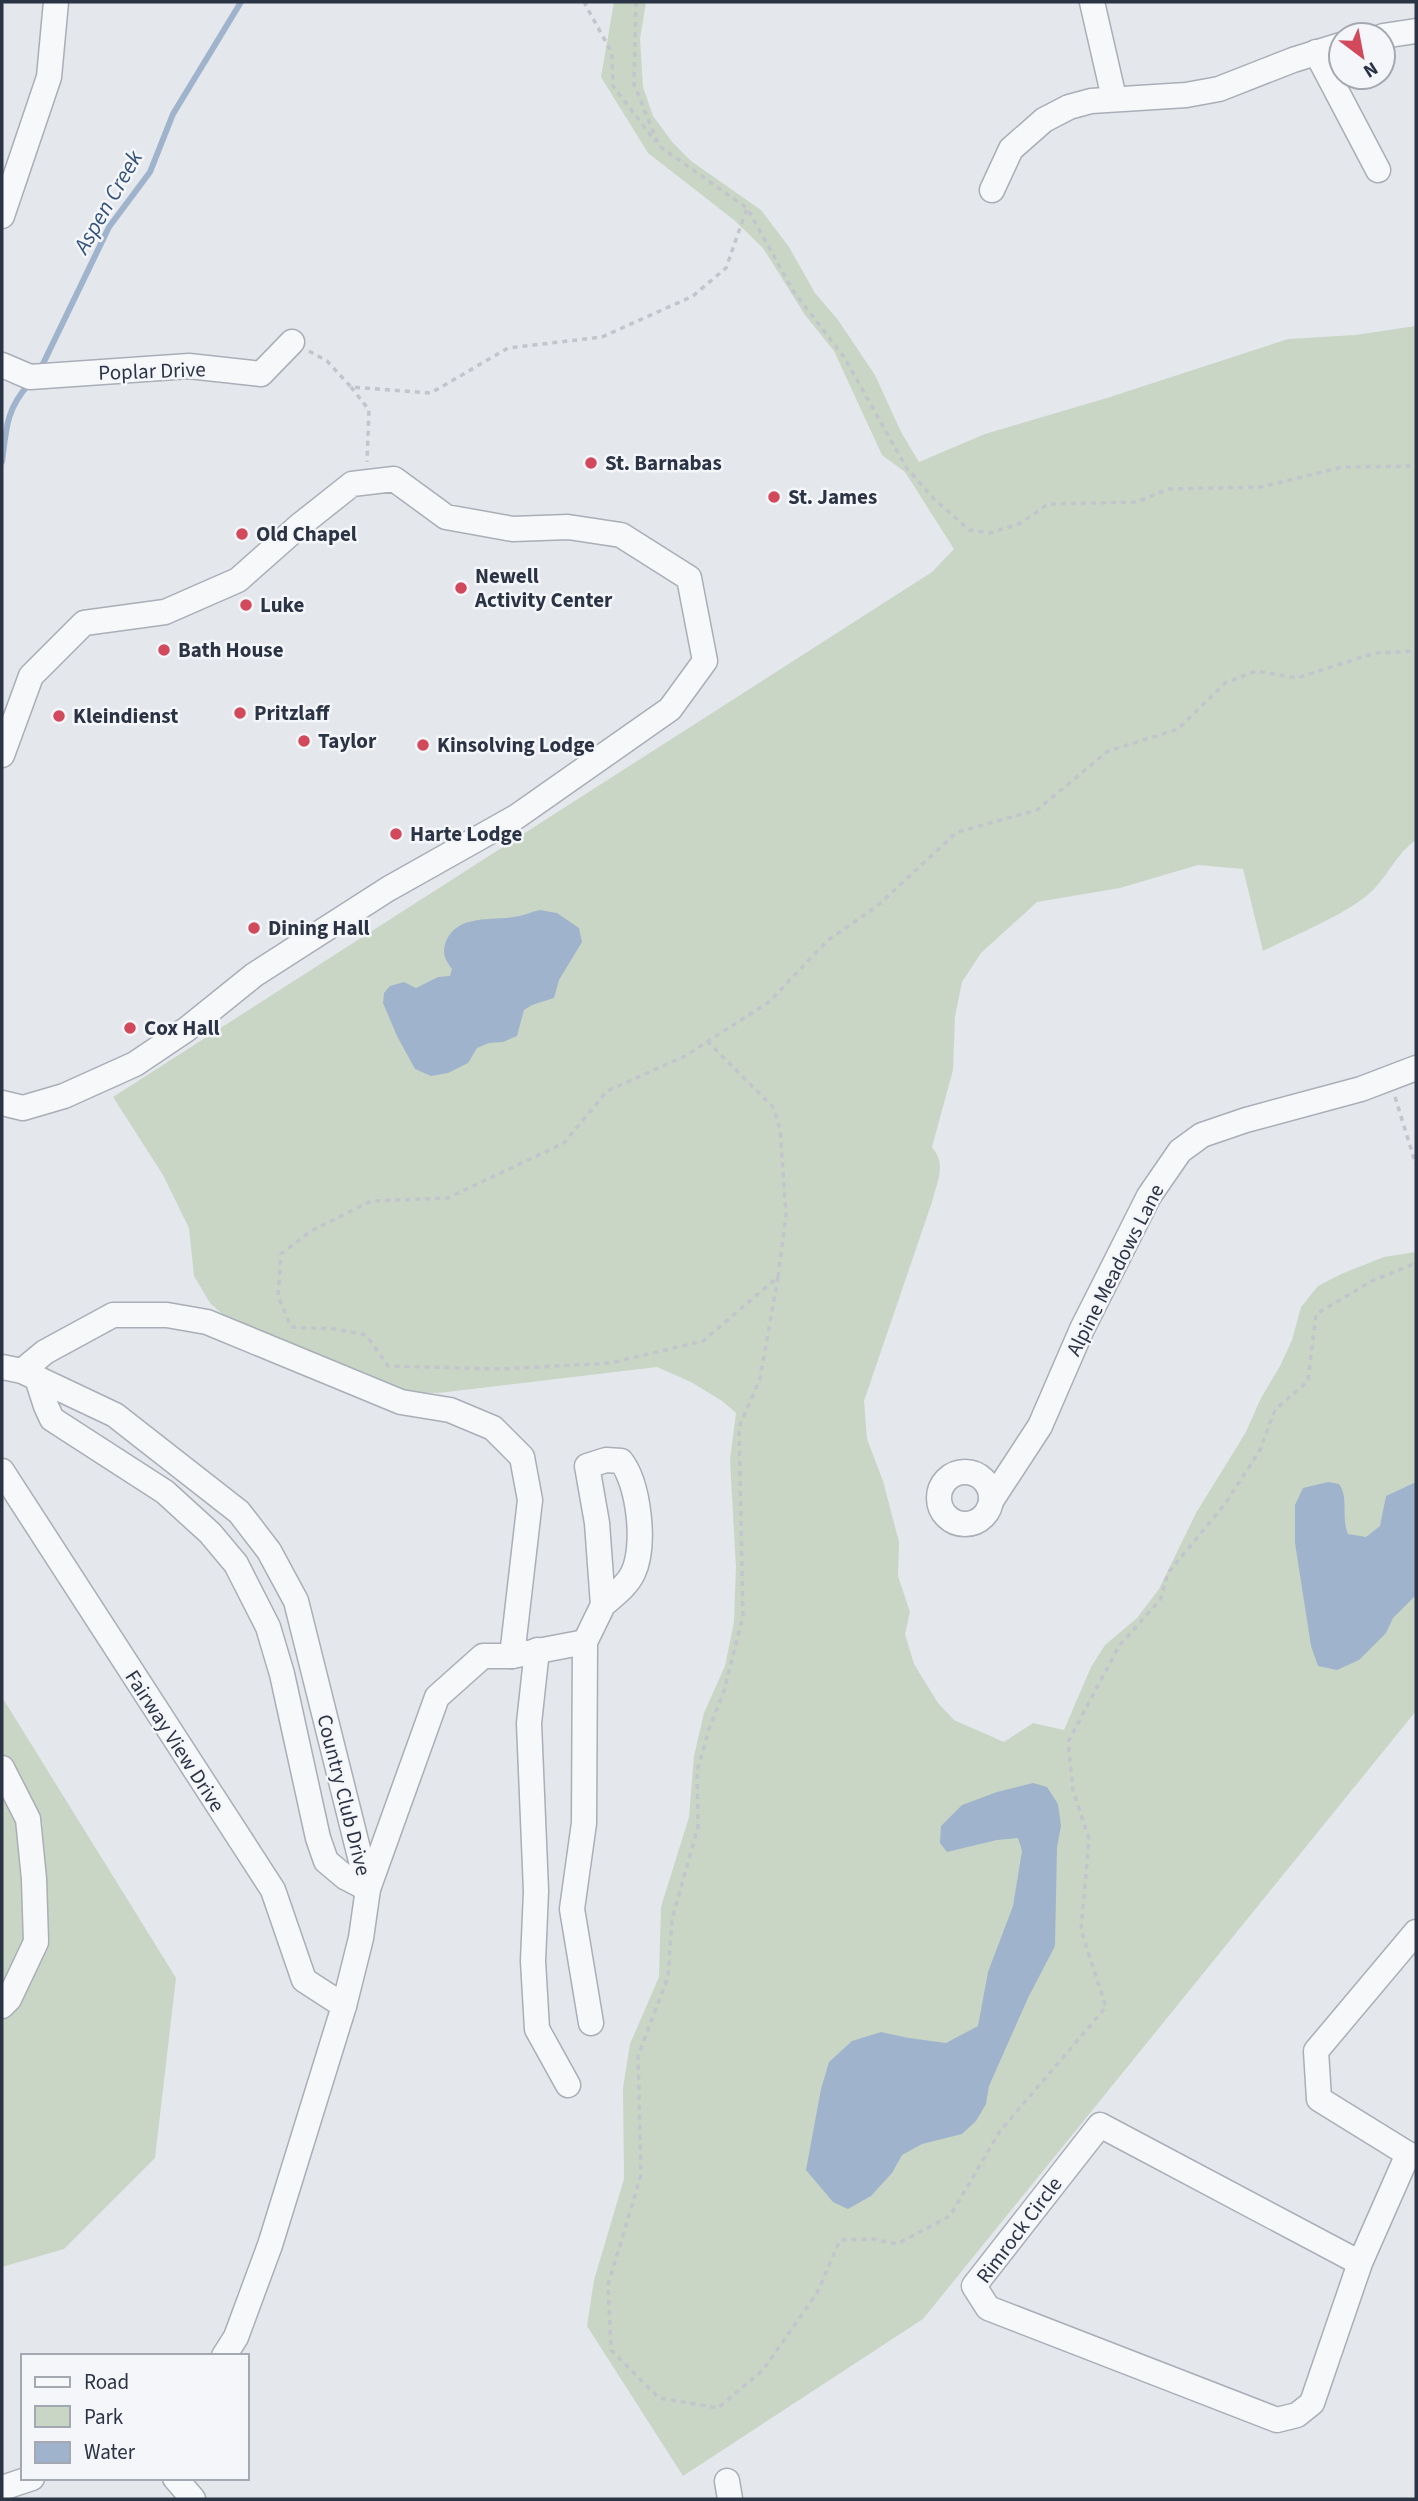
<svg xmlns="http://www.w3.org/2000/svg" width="1418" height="2501" viewBox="0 0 1418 2501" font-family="'Source Sans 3',sans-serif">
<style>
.green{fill:#c9d6c5}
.water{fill:#9fb4cc}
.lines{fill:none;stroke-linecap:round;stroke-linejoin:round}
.stream{stroke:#9fb4cc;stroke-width:6}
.minor-casing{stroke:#a9aeb7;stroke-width:27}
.path{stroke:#c2c5cb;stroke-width:3.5;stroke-dasharray:5 5;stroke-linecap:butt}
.minor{stroke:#f7f8fa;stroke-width:24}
.poi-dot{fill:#d1495b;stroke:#f4f6f9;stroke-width:2.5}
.labels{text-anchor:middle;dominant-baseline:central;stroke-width:5;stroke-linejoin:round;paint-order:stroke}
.street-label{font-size:21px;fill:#2b3445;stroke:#f4f6f9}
.poi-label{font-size:21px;font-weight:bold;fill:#2b3445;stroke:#f4f6f9;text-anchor:start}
.water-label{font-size:23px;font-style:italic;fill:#34527a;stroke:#f4f6f9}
</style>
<rect width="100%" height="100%" fill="#e4e7ec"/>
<g class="green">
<path d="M 614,2 L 646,2 L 640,39 L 643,87 L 653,116 L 673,143 L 691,161 L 761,210 L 789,247 L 815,293 L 838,320 L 875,375 L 901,432 L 919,462 L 985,434 L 1107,398 L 1288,339 L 1355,335 L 1416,326 L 1416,840 C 1397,853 1389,874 1373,890 C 1352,912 1293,936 1263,951 L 1243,869 L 1198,865 L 1120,888 L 1037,902 L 981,953 L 962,982 L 955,1016 L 953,1070 L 932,1147 C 947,1165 937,1181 932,1202 L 864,1401 L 867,1439 L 883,1481 L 899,1542 L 898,1576 L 910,1612 L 905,1634 L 914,1664 L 938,1703 L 954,1720 L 1004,1742 L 1033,1723 L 1064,1730 L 1091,1667 L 1105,1645 L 1137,1618 L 1159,1589 L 1196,1513 L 1246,1432 L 1261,1398 L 1280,1366 L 1292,1340 L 1301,1307 L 1318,1286 L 1341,1274 L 1384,1257 L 1416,1252 L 1416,1711 L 923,2319 L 683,2476 L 587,2326 L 594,2280 L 624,2179 L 623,2088 L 630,2044 L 659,1977 L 661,1907 L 689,1817 L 694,1756 L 704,1713 L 725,1666 L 734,1622 L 736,1567 L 730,1460 L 736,1413 L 722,1401 L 691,1382 L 657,1367 L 438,1393 L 394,1392 L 231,1322 L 210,1303 L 194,1276 L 189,1228 L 163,1175 L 113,1097 L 932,572 L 954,549 L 905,472 L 882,455 L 834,351 L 805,315 L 763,248 L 734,220 L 648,153 L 601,77 Z"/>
<path d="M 2,1697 L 176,1978 L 155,2158 L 64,2249 L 2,2267 Z"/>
</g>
<g class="water">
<path d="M 540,910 L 557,913 L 579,928 L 582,942 L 559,980 L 554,998 L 532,1005 L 524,1010 L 517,1036 L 503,1042 L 489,1043 L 477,1048 L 468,1063 L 448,1073 L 431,1076 L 415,1069 L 397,1036 L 383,1003 L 384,993 L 390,986 L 404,982 L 416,988 L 438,977 L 450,976 L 452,969 C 446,961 442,955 445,944 C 456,912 494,922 519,916 C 526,915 533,911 540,910 Z"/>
<path d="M 1328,1482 L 1339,1484 C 1349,1498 1341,1517 1348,1534 L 1366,1537 L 1380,1526 L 1386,1496 L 1416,1482 L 1416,1595 L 1393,1618 L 1386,1633 L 1359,1660 L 1337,1670 L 1318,1666 L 1311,1646 L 1295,1543 L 1295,1505 L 1303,1488 Z"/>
<path d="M 1033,1783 L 1047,1787 L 1058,1804 L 1061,1826 L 1057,1847 L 1055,1946 L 1028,1998 L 989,2086 L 986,2104 L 976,2121 L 962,2134 L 922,2144 L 902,2155 L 892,2173 L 871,2196 L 848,2209 L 833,2202 L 806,2170 L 821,2089 L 829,2062 L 852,2041 L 881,2032 L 909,2038 L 946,2043 L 978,2026 L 988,1972 L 1013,1906 L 1022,1851 L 1018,1838 L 997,1840 L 947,1852 L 940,1843 L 941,1826 L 962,1805 L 997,1792 Z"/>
</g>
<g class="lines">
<g class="stream">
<path d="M 40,370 L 109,227 L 150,172 L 173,114 L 241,2"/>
<path d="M 2,462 C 6,430 6,409 29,384"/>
</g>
<g class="minor-casing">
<g id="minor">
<path d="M 1092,2 L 1114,98"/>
<path d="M 1383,36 L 1416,31"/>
<path d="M 1316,52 L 1378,170"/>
<path d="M 992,190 L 1011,149 L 1044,120 L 1069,107 L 1091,101 L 1186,95 L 1219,89 L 1293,60 L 1341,45"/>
<path d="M 2,216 L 49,77 L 56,2"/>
<path d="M 2,365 L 30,377 L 189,366 L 261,374 L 292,342"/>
<path d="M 2,755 L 31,676 L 84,623 L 165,612 L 238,580 L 299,526 L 352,484 L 394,479 L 446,517 L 513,529 L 568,527 L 621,535 L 689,578 L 705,661 L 670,709 L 516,817 L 388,889 L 254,975 L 187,1029 L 135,1064 L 64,1096 L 23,1108 L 2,1103"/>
<path d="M 2,1367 L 22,1371 L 115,1415 L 239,1512 L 269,1551 L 296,1601 L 368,1889 L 361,1938 L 344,2006 L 270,2245 L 236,2337 L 224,2356"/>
<path d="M 22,1371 L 45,1352 L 113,1315 L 167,1315 L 207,1322 L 401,1402 L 450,1410 L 493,1428 L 522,1457 L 530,1500 L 512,1656 L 585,1642"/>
<path d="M 37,1378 L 46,1406 L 52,1419 L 165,1492 L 210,1533 L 236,1564 L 268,1627 L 282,1674 L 318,1838 L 326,1861 L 345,1877 L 368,1889 L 437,1697 L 483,1656 L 512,1656"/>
<path d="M 2,1471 L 273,1890 L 304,1980 L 344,2006"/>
<circle cx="965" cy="1498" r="26"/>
<path d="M 991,1501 L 1040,1426 L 1082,1329 L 1149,1196 L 1180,1151 L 1202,1135 L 1246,1120 L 1361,1089 L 1416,1068"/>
<path d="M 537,1650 L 529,1723 L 536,1891 L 533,1961 L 537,2029 L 568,2085"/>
<path d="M 2,1768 L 28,1819 L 34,1879 L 36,1942 L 9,1999 L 2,2006"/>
<path d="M 1416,1932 L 1316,2051 L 1319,2099 L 1408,2154 L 1416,2157"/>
<path d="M 591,2023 L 572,1909 L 584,1823 L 585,1642 L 603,1605 L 597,1523 L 587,1466 L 606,1460 L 621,1461 C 639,1484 646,1546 633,1573 C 627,1586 613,1596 603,1605"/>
<path d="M 1360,2263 L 1100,2125 L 974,2286 L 988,2308 L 1277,2420 L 1297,2415 L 1312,2403 L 1360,2263 L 1408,2154"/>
<path d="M 175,2478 L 193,2499"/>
<path d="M 727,2481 L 730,2499"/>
<path d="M 2,2488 L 32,2478"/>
</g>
</g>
<g class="path">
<path d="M 587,2 L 585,4 L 612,53 L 613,86 L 656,142"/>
<path d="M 636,2 L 634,84 L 659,146 L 747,208 L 794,292 L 844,357 L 906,467 L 933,498 L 969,530 L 990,533 L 1021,523 L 1048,504 L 1137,502 L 1168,489 L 1261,487 L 1343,467 L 1416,466"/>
<path d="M 309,351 L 327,361 L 351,387 L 431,393 L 508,348 L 602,337 L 693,296 L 726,268 L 747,208"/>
<path d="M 351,387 L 369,410 L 367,462"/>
<path d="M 707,1041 L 773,1107 L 780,1129 L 786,1215 L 778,1277 L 703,1341 L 611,1363 L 502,1369 L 388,1366 L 366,1335 L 335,1329 L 291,1327 L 278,1296 L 281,1254 L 311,1231 L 371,1201 L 448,1198 L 564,1143 L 607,1091 L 685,1056 L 769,1002 L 828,940 L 876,907 L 957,832 L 1037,810 L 1108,751 L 1178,729 L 1225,683 L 1256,671 L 1297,678 L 1375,653 L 1416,651"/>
<path d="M 1395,1097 L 1416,1165"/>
<path d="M 778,1277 L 760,1379 L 739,1427 L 743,1616 L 724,1691 L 709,1729 L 697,1771 L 698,1827 L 672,1919 L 668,1977 L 638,2056 L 641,2175 L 608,2285 L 611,2350 L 659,2398 L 718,2408 L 763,2370 L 817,2293 L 840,2240 L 872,2239 L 897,2244 L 950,2216 L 1000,2131 L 1106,2007 L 1081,1930 L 1089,1839 L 1073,1790 L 1068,1742 L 1119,1646 L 1160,1600 L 1168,1573 L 1225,1504 L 1260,1450 L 1275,1410 L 1308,1381 L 1316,1314 L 1372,1281 L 1416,1263"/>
</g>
<use href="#minor" class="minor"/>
</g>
<g class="poi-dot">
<circle cx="591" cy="463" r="7"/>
<circle cx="774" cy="497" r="7"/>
<circle cx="242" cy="534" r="7"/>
<circle cx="461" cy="588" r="7"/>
<circle cx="246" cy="605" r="7"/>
<circle cx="164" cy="650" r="7"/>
<circle cx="240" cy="713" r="7"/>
<circle cx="59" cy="716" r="7"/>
<circle cx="304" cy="741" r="7"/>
<circle cx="423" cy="745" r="7"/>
<circle cx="396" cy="834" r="7"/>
<circle cx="254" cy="928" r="7"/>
<circle cx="130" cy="1028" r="7"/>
</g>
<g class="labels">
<g class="street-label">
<text transform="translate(152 371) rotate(-2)">Poplar Drive</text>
<text transform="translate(1115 1270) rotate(-63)">Alpine Meadows Lane</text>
<text transform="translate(175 1741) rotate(57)">Fairway View Drive</text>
<text transform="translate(344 1795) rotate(76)">Country Club Drive</text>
<text transform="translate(1019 2230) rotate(-53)">Rimrock Circle</text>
</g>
<g class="poi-label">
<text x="605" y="463">St. Barnabas</text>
<text x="788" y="497">St. James</text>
<text x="256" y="534">Old Chapel</text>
<text x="475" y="576">Newell<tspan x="475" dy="24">Activity Center</tspan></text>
<text x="260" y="605">Luke</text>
<text x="178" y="650">Bath House</text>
<text x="254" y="713">Pritzlaff</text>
<text x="73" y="716">Kleindienst</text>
<text x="318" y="741">Taylor</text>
<text x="437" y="745">Kinsolving Lodge</text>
<text x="410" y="834">Harte Lodge</text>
<text x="268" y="928">Dining Hall</text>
<text x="144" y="1028">Cox Hall</text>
</g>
<g class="water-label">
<text transform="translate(108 202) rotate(-60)">Aspen Creek</text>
</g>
</g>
<rect width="1418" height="2501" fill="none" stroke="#2b3445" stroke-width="7"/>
<rect x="21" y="2354" width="228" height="126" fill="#f4f6f9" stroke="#a4a8b1" stroke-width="2"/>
<rect x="35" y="2377" width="35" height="10" fill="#f7f8fa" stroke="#a4a8b1" stroke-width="2"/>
<text x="84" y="2389" font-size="21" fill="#2b3445">Road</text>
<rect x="35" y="2406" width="35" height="21" fill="#c9d6c5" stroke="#a4a8b1" stroke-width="2"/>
<text x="84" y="2424" font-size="21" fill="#2b3445">Park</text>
<rect x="35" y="2442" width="35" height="21" fill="#9fb4cc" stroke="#a4a8b1" stroke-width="2"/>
<text x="84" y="2459" font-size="21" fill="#2b3445">Water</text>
<g transform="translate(1362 56) rotate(148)"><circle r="33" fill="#f4f6f9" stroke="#a4a8b1" stroke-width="2"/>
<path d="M0-5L12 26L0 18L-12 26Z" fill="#d1495b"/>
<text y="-10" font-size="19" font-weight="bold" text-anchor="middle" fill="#2b3445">N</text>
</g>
</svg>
